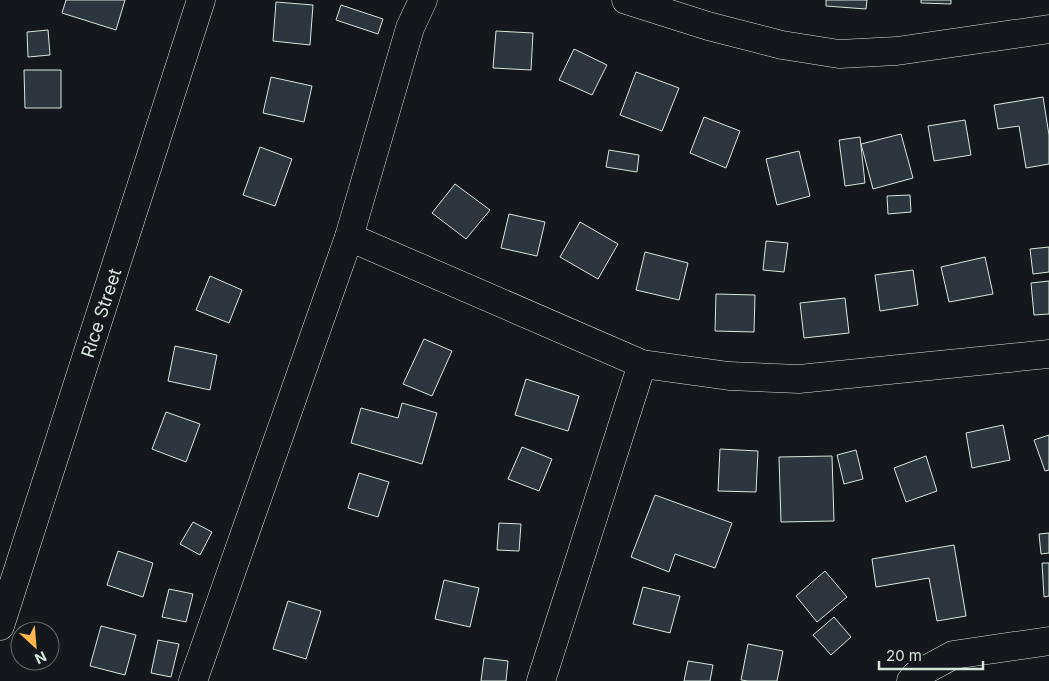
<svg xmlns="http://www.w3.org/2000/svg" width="1049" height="681" viewBox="0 0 1049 681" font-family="Inter,sans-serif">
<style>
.building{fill:#2c363c;stroke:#d8e6dc}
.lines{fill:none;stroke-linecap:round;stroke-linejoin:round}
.minor-casing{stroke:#d8e6dc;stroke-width:29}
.minor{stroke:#14181c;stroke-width:28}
.labels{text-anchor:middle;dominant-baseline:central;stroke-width:4;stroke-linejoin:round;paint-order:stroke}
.street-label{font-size:18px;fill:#d8e6dc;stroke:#14181c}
</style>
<rect width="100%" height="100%" fill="#14181c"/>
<g class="building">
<path d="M 66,0 L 125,0 L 116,30 L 62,13 Z"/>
<path d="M 826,0 L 867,0 L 866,9 L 826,6 Z"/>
<path d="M 921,0 L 951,0 L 951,4 L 921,3 Z"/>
<path d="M 276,2 L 313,5 L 310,45 L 273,41 Z"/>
<path d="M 341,5 L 383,19 L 378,34 L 336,20 Z"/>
<path d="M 48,30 L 50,55 L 28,57 L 27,32 Z"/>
<path d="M 496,31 L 533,33 L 531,70 L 493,68 Z"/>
<path d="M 574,49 L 607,65 L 592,95 L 559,80 Z"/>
<path d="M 24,70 L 61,70 L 61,108 L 25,108 Z"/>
<path d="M 636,72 L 679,88 L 662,131 L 620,115 Z"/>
<path d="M 271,77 L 312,86 L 304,122 L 263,113 Z"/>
<path d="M 1043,97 L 1049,135 L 1049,164 L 1026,168 L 1019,126 L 998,129 L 994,105 Z"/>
<path d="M 704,117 L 740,131 L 726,168 L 690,153 Z"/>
<path d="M 965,120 L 971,155 L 934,161 L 928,126 Z"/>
<path d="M 901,134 L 913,178 L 873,189 L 861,144 Z"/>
<path d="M 860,137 L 865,183 L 845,186 L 839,140 Z"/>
<path d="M 260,147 L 292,159 L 275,206 L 243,195 Z"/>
<path d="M 609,150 L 639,155 L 637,172 L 606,167 Z"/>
<path d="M 799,151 L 810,196 L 777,205 L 766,159 Z"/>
<path d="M 455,184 L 490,210 L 466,239 L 432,213 Z"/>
<path d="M 910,195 L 911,212 L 888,214 L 887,196 Z"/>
<path d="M 509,214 L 545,222 L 537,256 L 501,248 Z"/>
<path d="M 580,222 L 618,244 L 598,279 L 560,257 Z"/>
<path d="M 766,241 L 788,243 L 784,272 L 763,270 Z"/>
<path d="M 1049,247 L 1049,272 L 1033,274 L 1030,249 Z"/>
<path d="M 645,252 L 688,263 L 679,300 L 636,290 Z"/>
<path d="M 985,257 L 993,294 L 949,302 L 941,267 Z"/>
<path d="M 913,270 L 918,305 L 880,311 L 875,275 Z"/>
<path d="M 210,276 L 242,290 L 229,323 L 196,310 Z"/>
<path d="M 1049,281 L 1049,314 L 1034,315 L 1031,283 Z"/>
<path d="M 716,294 L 755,295 L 754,332 L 715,331 Z"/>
<path d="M 845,298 L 849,333 L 804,338 L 800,303 Z"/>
<path d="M 424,339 L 452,351 L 432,396 L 403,384 Z"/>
<path d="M 175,346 L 217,355 L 210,390 L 168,381 Z"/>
<path d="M 526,379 L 579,396 L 568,431 L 515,415 Z"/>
<path d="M 402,403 L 437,413 L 422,464 L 351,443 L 361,408 L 398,418 Z"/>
<path d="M 166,412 L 200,424 L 186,462 L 152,449 Z"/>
<path d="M 1003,425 L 1010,460 L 972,468 L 966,433 Z"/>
<path d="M 1049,435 L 1049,470 L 1045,471 L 1034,440 Z"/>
<path d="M 522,447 L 552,459 L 539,491 L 508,479 Z"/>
<path d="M 720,449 L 758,451 L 756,492 L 718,491 Z"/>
<path d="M 856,450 L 863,479 L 844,484 L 837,455 Z"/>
<path d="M 832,456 L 834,521 L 781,522 L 779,457 Z"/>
<path d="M 926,456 L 937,491 L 906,502 L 894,468 Z"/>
<path d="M 359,473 L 389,482 L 378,517 L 348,508 Z"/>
<path d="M 655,495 L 732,523 L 715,568 L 675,554 L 669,572 L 631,557 Z"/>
<path d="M 193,522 L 212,532 L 200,555 L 180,544 Z"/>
<path d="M 499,523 L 521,524 L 519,551 L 497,550 Z"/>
<path d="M 1049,533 L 1049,553 L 1041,554 L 1039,534 Z"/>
<path d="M 954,545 L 966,616 L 937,621 L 929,578 L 876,587 L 872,559 Z"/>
<path d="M 118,551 L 153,563 L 143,597 L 107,585 Z"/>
<path d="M 1042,563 L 1049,563 L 1049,596 L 1044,597 Z"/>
<path d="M 825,571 L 847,597 L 817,622 L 796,596 Z"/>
<path d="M 444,580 L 479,588 L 470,627 L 435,619 Z"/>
<path d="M 643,587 L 680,596 L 670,633 L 633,624 Z"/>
<path d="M 169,589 L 193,594 L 186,622 L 162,617 Z"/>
<path d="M 288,601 L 321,611 L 306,659 L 273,649 Z"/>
<path d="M 834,617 L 851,637 L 831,655 L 813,635 Z"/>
<path d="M 101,626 L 136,635 L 125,675 L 90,666 Z"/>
<path d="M 158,640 L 179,644 L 171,677 L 151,673 Z"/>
<path d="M 748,644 L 783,651 L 777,681 L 748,681 L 741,680 Z"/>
<path d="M 484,658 L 508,661 L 506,681 L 481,681 Z"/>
<path d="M 688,661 L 713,665 L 710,681 L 684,681 Z"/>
</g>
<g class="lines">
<g class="minor-casing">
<g id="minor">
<path d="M 626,0 L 708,26 L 782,45 L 839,54 L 897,51 L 1049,29"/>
<path d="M 349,237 L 642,364 L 729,376 L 799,379 L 1049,354"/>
<path d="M 0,626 L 201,0"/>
<path d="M 193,681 L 349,237 L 410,28 L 423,0"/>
<path d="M 541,681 L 642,364"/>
<path d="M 911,681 L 916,675 L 953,655 L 1049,641"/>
</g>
</g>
<use href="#minor" class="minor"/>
</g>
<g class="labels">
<g class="street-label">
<text transform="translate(101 313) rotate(-72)">Rice Street</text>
</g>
</g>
<g transform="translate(35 646) rotate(154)"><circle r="24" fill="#14181c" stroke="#626a69"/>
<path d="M0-4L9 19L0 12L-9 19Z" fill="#ffb74d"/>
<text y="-8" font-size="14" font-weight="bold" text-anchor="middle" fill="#d8e6dc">N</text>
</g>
<path d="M879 661v8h104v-8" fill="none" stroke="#d8e6dc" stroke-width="2.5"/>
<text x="886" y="661" font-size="15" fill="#d8e6dc" stroke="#14181c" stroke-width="4" paint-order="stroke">20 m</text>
</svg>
